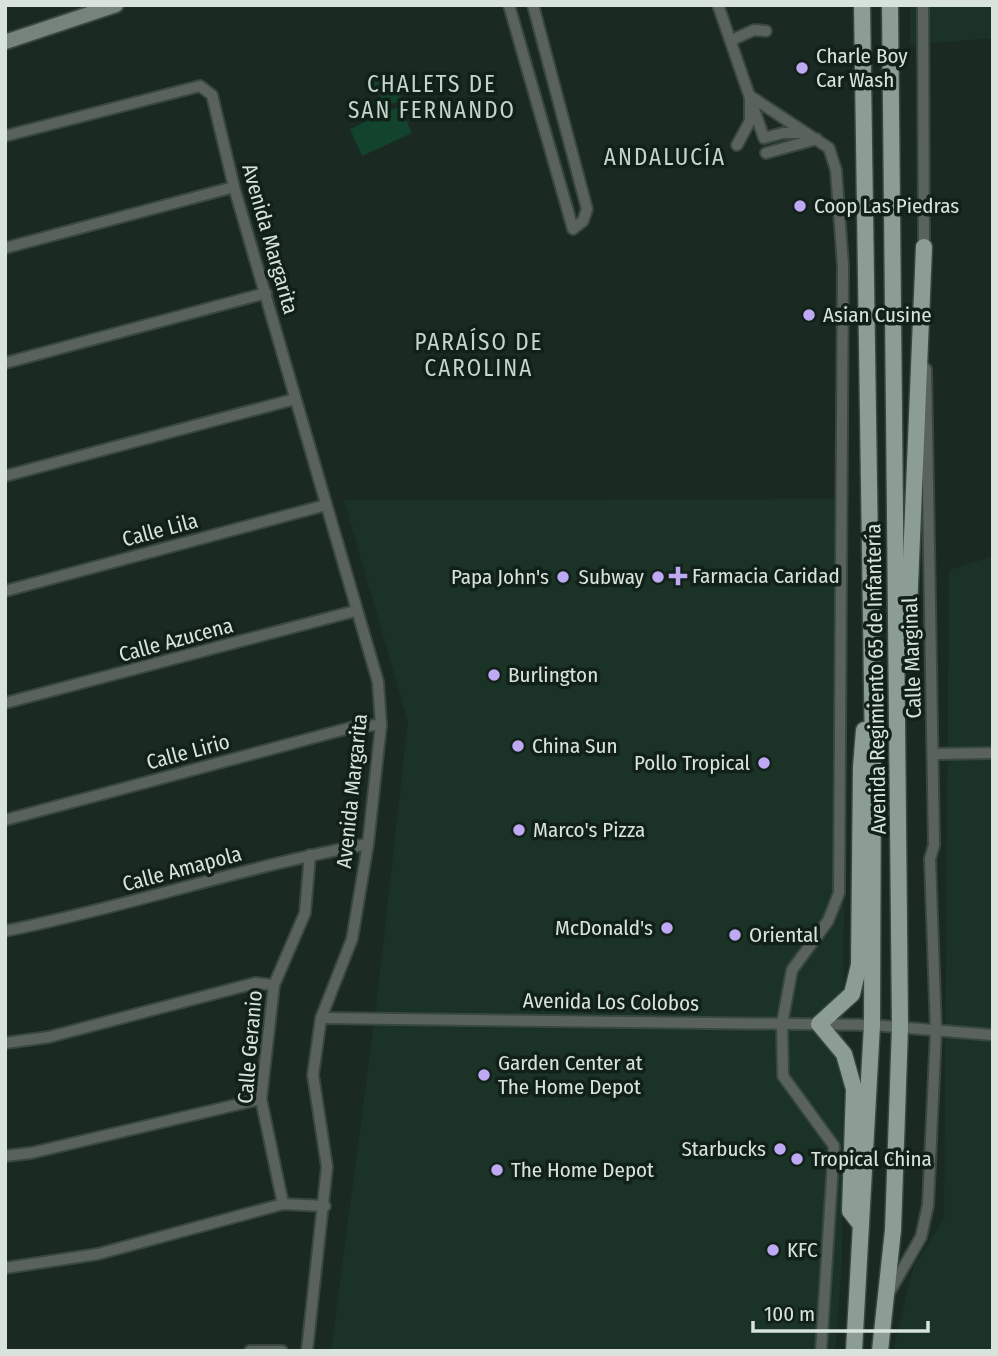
<svg xmlns="http://www.w3.org/2000/svg" width="998" height="1356" viewBox="0 0 998 1356" font-family="'Fira Sans Condensed',sans-serif">
<style>
.built{fill:#1b3226}
.green{fill:#12432d}
.lines{fill:none;stroke-linecap:round;stroke-linejoin:round}
.street-casing{stroke:#384840;stroke-width:14}
.secondary-casing{stroke:#384840;stroke-width:18}
.primary-casing{stroke:#384840;stroke-width:19}
.street{stroke:#5a625d;stroke-width:10}
.secondary{stroke:#76837c;stroke-width:14}
.primary{stroke:#8c9d93;stroke-width:16}
.poi-dot{fill:#bfa9f4;stroke:#112118;stroke-width:2.5}
.labels{text-anchor:middle;dominant-baseline:central;stroke-width:7;stroke-linejoin:round;paint-order:stroke}
.poi-label{font-size:21px;fill:#d8e3dc;stroke:#112118;text-anchor:start}
.street-label{font-size:21px;fill:#d8e3dc;stroke:#112118}
.neighbourhood-label{font-size:23px;letter-spacing:2px;fill:#c2d7cb;stroke:#112118}
</style>
<rect width="100%" height="100%" fill="#1a2a22"/>
<g class="built">
<path d="M 910,5 L 993,5 L 993,38 L 910,45 Z"/>
<path d="M 846,499 L 842,1263 L 835,1351 L 331,1351 L 376,1008 L 408,722 L 344,500 Z"/>
<path d="M 993,556 L 993,1351 L 893,1351 L 913,1268 L 944,1218 L 949,570 Z"/>
</g>
<g class="green">
<path d="M 377,74 L 387,74 L 391,84 L 399,87 L 401,98 L 397,103 L 384,103 L 372,83 Z"/>
<path d="M 400,106 L 412,133 L 362,156 L 350,129 Z"/>
</g>
<g class="lines">
<g class="street-casing">
<g id="street">
<path d="M 509,5 L 573,229 L 583,221 L 587,209 L 533,5"/>
<path d="M 718,5 L 764,138 L 783,133 L 806,133 L 829,148 L 836,170 L 843,266 L 839,893 L 828,921 L 792,970 L 782,1024 L 783,1076 L 834,1146 L 821,1351"/>
<path d="M 923,5 L 924,251"/>
<path d="M 732,40 L 754,30 L 766,31"/>
<path d="M 5,136 L 200,86 L 212,95 L 234,187 L 378,682 L 381,725 L 368,844 L 352,939 L 321,1018 L 313,1075 L 327,1167 L 307,1351"/>
<path d="M 737,145 L 750,121 L 750,96 L 806,133"/>
<path d="M 766,153 L 817,139"/>
<path d="M 5,248 L 234,187"/>
<path d="M 5,363 L 266,293"/>
<path d="M 5,476 L 295,399"/>
<path d="M 5,591 L 326,505"/>
<path d="M 5,703 L 355,611"/>
<path d="M 934,754 L 993,753"/>
<path d="M 5,820 L 357,726 L 381,725"/>
<path d="M 5,931 C 127,907 246,866 368,844"/>
<path d="M 321,1018 L 872,1025 L 993,1035"/>
<path d="M 5,1043 L 49,1037 L 255,983 L 274,985"/>
<path d="M 5,1156 L 31,1153 L 261,1099"/>
<path d="M 283,1204 L 261,1099 L 274,985 L 305,913 L 310,855"/>
<path d="M 5,1268 L 98,1254 L 283,1204 L 325,1206"/>
<path d="M 890,1291 L 921,1237 L 928,1205 L 936,1031 L 930,859 L 934,845 L 926,369"/>
<path d="M 250,1351 L 282,1351"/>
</g>
</g>
<g class="secondary-casing">
<path id="secondary" d="M 5,42 L 116,5"/>
</g>
<g class="primary-casing">
<g id="primary">
<path d="M 907,658 L 924,247"/>
<path d="M 861,1225 L 850,1211 L 854,1089 L 844,1054 L 819,1024 L 852,994 L 859,965 L 861,767 L 864,730"/>
<path d="M 854,1351 L 872,1025 L 873,756 L 862,5"/>
<path d="M 880,1351 L 893,1230 L 900,1027 L 890,5"/>
</g>
</g>
<use href="#street" class="street"/>
<use href="#secondary" class="secondary"/>
<use href="#primary" class="primary"/>
</g>
<g class="poi-dot">
<circle cx="802" cy="68" r="7"/>
<circle cx="800" cy="206" r="7"/>
<circle cx="809" cy="315" r="7"/>
<path d="M674.5 565.5h7v7h7v7h-7v7h-7v-7h-7v-7h7z"/>
<circle cx="563" cy="577" r="7"/>
<circle cx="658" cy="577" r="7"/>
<circle cx="494" cy="675" r="7"/>
<circle cx="518" cy="746" r="7"/>
<circle cx="764" cy="763" r="7"/>
<circle cx="519" cy="830" r="7"/>
<circle cx="667" cy="928" r="7"/>
<circle cx="735" cy="935" r="7"/>
<circle cx="484" cy="1075" r="7"/>
<circle cx="780" cy="1149" r="7"/>
<circle cx="797" cy="1159" r="7"/>
<circle cx="497" cy="1170" r="7"/>
<circle cx="773" cy="1250" r="7"/>
</g>
<g class="labels">
<g class="poi-label">
<text x="816" y="56">Charle Boy<tspan x="816" dy="24">Car Wash</tspan></text>
<text x="814" y="206">Coop Las Piedras</text>
<text x="823" y="315">Asian Cusine</text>
<text x="692" y="576">Farmacia Caridad</text>
<text x="549" y="577" text-anchor="end">Papa John's</text>
<text x="644" y="577" text-anchor="end">Subway</text>
<text x="508" y="675">Burlington</text>
<text x="532" y="746">China Sun</text>
<text x="750" y="763" text-anchor="end">Pollo Tropical</text>
<text x="533" y="830">Marco's Pizza</text>
<text x="653" y="928" text-anchor="end">McDonald's</text>
<text x="749" y="935">Oriental</text>
<text x="498" y="1063">Garden Center at<tspan x="498" dy="24">The Home Depot</tspan></text>
<text x="766" y="1149" text-anchor="end">Starbucks</text>
<text x="811" y="1159">Tropical China</text>
<text x="511" y="1170">The Home Depot</text>
<text x="787" y="1250">KFC</text>
</g>
<g class="street-label">
<text transform="translate(270 239) rotate(74)">Avenida Margarita</text>
<text transform="translate(160 530) rotate(-15)">Calle Lila</text>
<text transform="translate(176 640) rotate(-15)">Calle Azucena</text>
<text transform="translate(912 658) rotate(-92)">Calle Marginal</text>
<text transform="translate(876 679) rotate(-91)">Avenida Regimiento 65 de Infantería</text>
<text transform="translate(188 752) rotate(-15)">Calle Lirio</text>
<text transform="translate(352 791) rotate(-84)">Avenida Margarita</text>
<text transform="translate(182 869) rotate(-15)">Calle Amapola</text>
<text transform="translate(611 1002) rotate(1)">Avenida Los Colobos</text>
<text transform="translate(250 1047) rotate(-85)">Calle Geranio</text>
</g>
<g class="neighbourhood-label">
<text x="432" y="84">CHALETS DE<tspan x="432" dy="26">SAN FERNANDO</tspan></text>
<text x="665" y="157">ANDALUCÍA</text>
<text x="479" y="342">PARAÍSO DE<tspan x="479" dy="26">CAROLINA</tspan></text>
</g>
</g>
<rect width="998" height="1356" fill="none" stroke="#d8e3dc" stroke-width="14"/>
<path d="M753 1321v10h175v-10" fill="none" stroke="#d8e3dc" stroke-width="3.5"/>
<text x="764" y="1321" font-size="21" fill="#d8e3dc" stroke="#112118" stroke-width="5" paint-order="stroke">100 m</text>
</svg>
